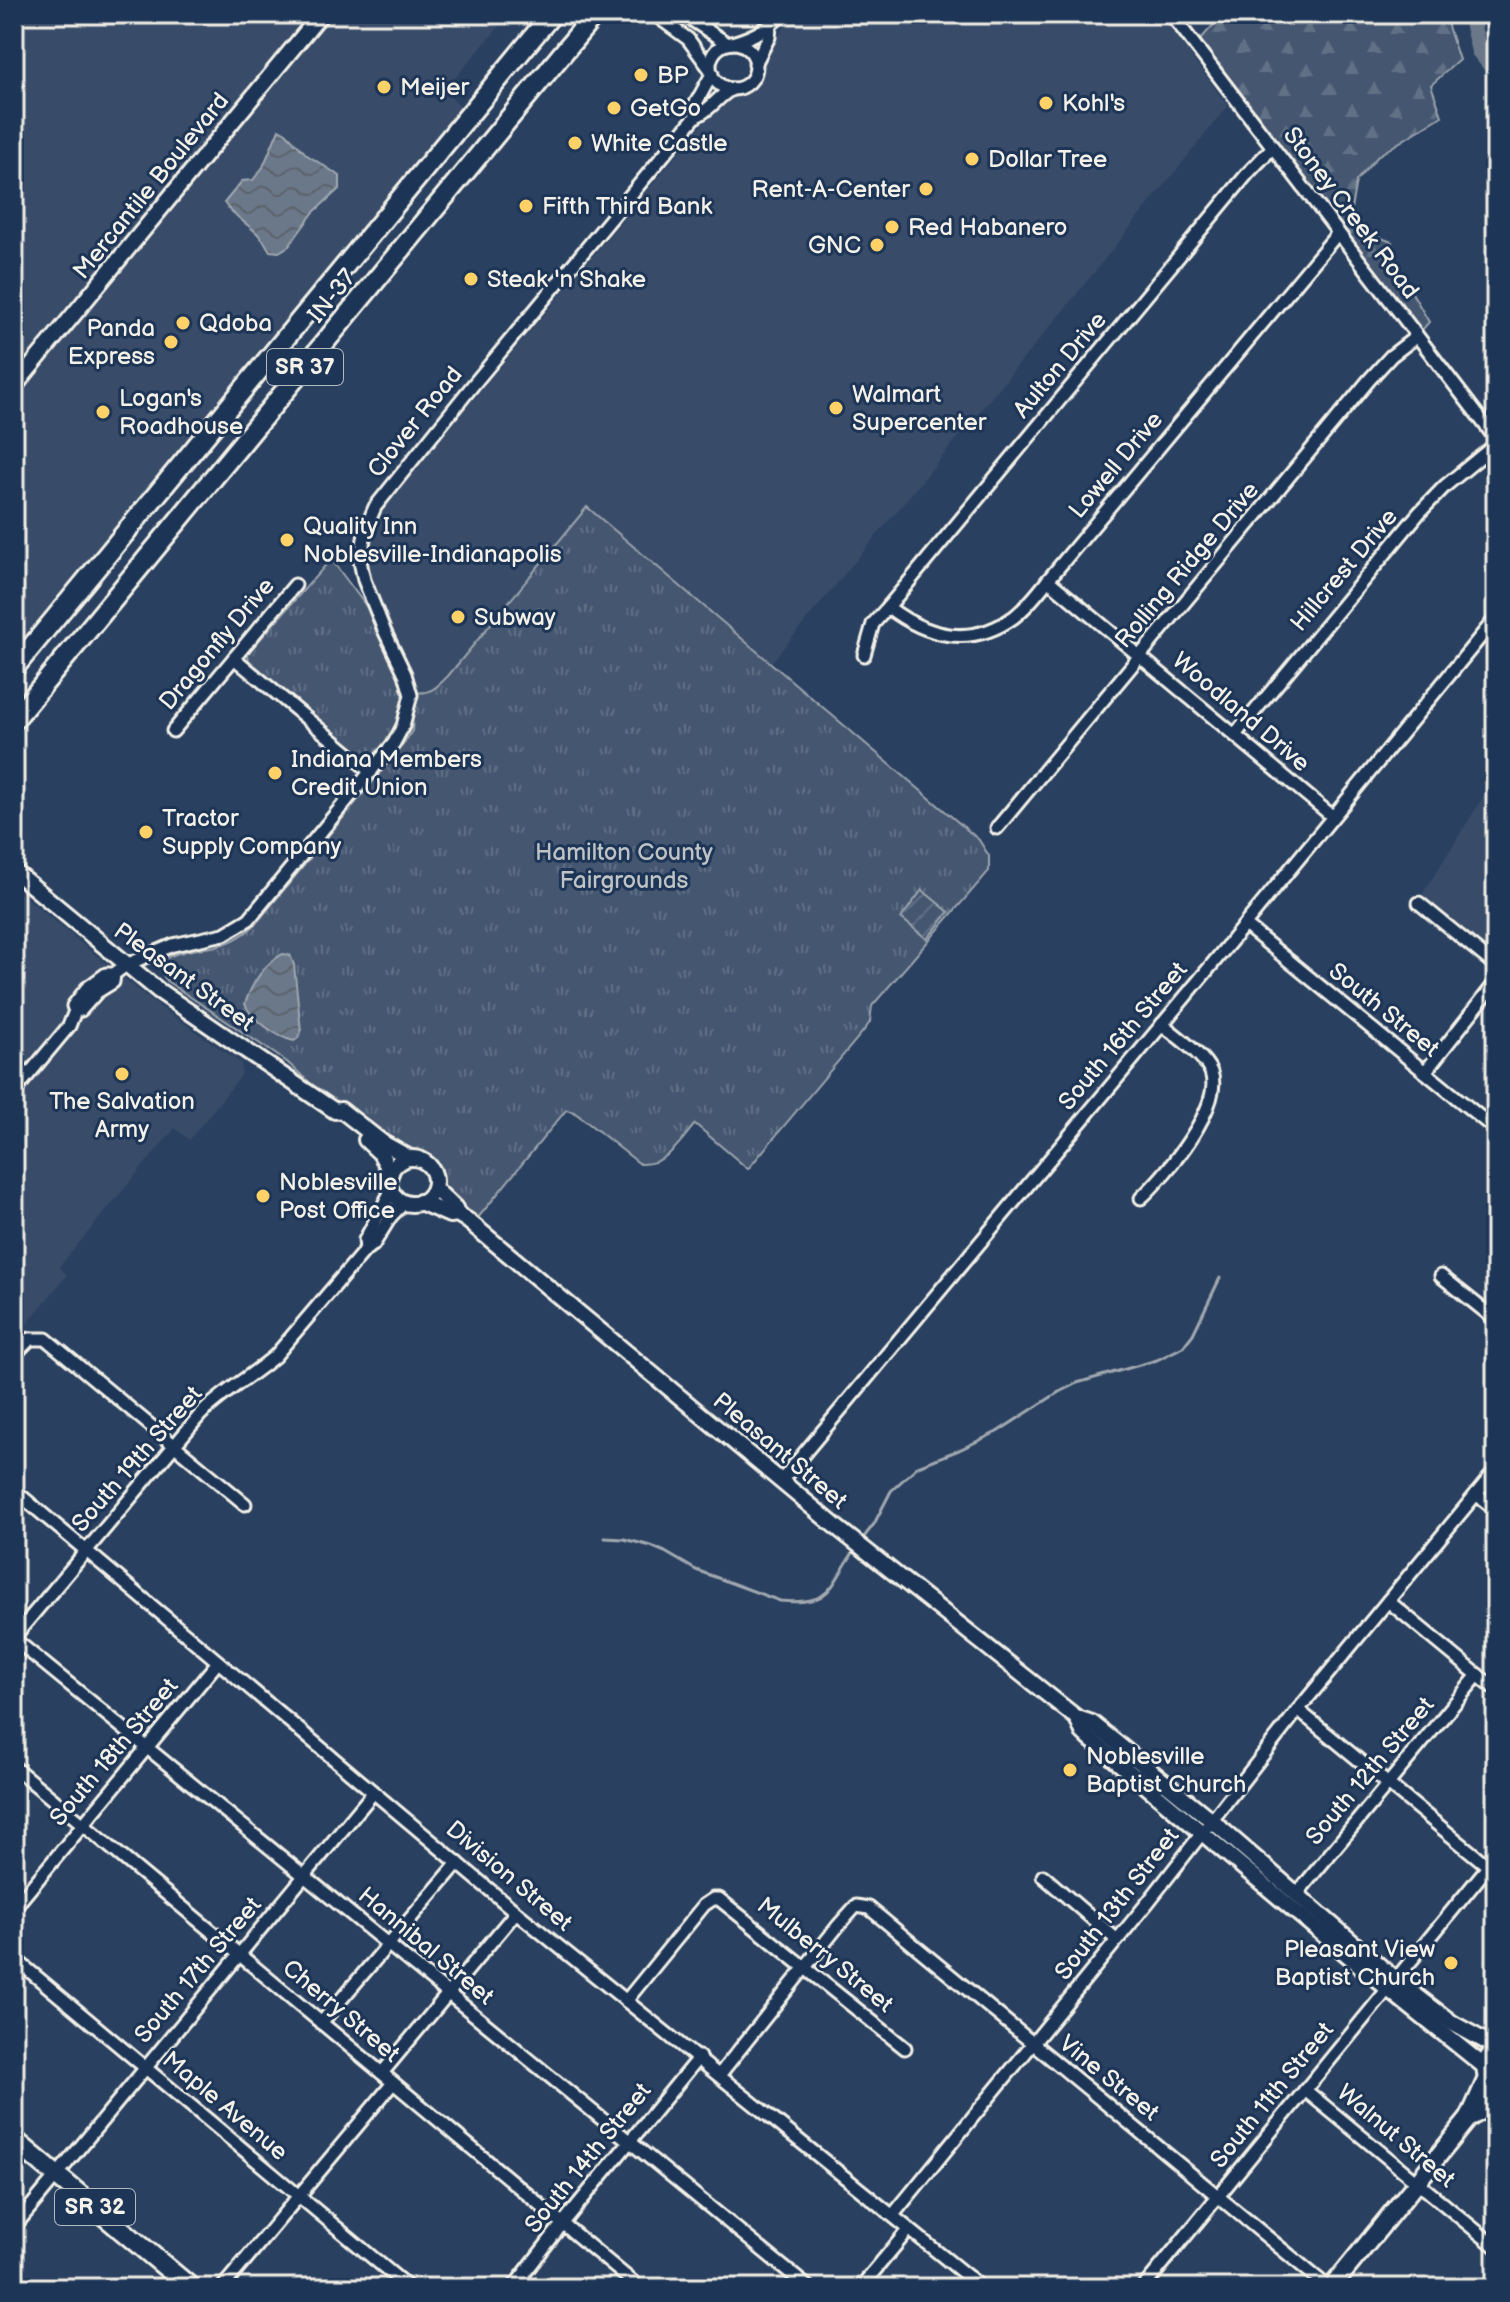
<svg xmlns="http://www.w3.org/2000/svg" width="1510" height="2302" viewBox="0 0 1510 2302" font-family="'Balsamiq Sans',sans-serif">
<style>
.built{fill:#374c69}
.grass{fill:url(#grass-tufts);stroke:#9ca4ac;stroke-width:2}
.forest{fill:url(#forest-firs);stroke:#9ca4ac;stroke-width:2}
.garden{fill:url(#garden-furrows);stroke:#9ca4ac;stroke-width:2}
.water{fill:url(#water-waves);stroke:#a1a8b0;stroke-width:2}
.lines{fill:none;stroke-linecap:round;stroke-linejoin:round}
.stream{stroke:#a1a8b0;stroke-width:3}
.river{stroke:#6a788a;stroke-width:16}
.minor-casing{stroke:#f4f1e8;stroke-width:17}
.tertiary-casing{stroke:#f4f1e8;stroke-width:20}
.secondary-casing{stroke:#f4f1e8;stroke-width:22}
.primary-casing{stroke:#f4f1e8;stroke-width:24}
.trunk-casing{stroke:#f4f1e8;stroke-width:24}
.minor{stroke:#1d3557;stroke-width:11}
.tertiary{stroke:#1d3557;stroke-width:14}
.secondary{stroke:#1d3557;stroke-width:16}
.primary{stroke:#1d3557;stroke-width:18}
.trunk{stroke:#1d3557;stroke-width:18}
.poi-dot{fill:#ffd166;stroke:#1d3557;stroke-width:3}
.labels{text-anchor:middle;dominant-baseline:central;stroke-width:6;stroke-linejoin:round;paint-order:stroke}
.shield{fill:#1d3557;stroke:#b4b9bc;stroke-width:2}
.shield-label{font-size:22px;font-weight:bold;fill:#f4f1e8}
.poi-label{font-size:24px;fill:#f4f1e8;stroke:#1d3557;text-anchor:start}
.street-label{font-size:24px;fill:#f4f1e8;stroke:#1d3557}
.park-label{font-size:24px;fill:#bfc3c4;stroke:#1d3557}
</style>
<defs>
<pattern id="grass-tufts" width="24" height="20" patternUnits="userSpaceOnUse" patternTransform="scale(2)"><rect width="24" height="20" fill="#445771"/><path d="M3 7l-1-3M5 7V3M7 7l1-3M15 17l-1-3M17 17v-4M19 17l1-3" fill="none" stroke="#607085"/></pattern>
<pattern id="forest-firs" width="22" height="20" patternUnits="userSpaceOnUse" patternTransform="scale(2)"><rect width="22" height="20" fill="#445771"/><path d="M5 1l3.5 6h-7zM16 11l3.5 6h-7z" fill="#607085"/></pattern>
<pattern id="garden-furrows" width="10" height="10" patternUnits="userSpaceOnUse" patternTransform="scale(2)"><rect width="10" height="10" fill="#445771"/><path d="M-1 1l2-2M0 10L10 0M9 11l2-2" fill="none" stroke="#607085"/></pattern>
<pattern id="water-waves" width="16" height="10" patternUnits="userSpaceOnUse" patternTransform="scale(2)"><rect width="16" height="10" fill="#6a788a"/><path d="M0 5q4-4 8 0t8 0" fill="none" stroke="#5b626b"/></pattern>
</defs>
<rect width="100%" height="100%" fill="#2a4060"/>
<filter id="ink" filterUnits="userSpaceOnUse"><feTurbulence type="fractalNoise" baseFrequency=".0125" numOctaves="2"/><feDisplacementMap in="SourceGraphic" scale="16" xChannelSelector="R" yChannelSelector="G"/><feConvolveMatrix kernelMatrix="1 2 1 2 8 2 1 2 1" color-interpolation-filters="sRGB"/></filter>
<g filter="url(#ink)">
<g class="built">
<path d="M 14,14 L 510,14 L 444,91 L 465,110 L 14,654 Z"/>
<path d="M 796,14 L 1165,14 L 1176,28 L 1192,58 L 1228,106 L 1063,311 L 771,663 L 587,507 L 448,676 L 433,690 L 423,693 L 415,692 L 412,674 L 372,588 L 368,572 L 367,557 L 371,532 L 381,510 L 717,107 L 727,99 L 735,97 L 759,73 L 775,39 Z"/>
<path d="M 1496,776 L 1496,957 L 1421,897 Z"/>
<path d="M 14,888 L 153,1002 L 241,1063 L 242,1073 L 240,1077 L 189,1140 L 175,1128 L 59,1267 L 67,1275 L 14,1340 Z"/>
</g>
<g class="grass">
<path d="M 587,507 L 979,840 L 989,856 L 989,871 L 872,1006 L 870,1022 L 866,1028 L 748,1169 L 695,1124 C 679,1143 667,1165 640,1164 L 574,1112 L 566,1110 L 477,1219 L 443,1192 L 439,1179 L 431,1164 L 421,1156 L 390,1145 L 317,1089 L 287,1062 L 168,982 C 141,951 201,950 216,946 C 234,942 248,933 260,919 L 403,745 L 412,731 L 415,692 C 430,695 438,686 448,676 Z"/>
<path d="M 331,559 L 369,610 L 401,677 C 411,719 398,730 373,760 L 366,761 L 249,663 L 248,653 Z"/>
</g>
<path class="forest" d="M 1223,14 L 1444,14 L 1459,60 L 1431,85 L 1442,116 L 1379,155 L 1356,181 L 1351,209 L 1368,233 L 1392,242 L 1394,262 L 1429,322 L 1417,336 L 1200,40 Z"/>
<path class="garden" d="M 922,890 L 949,912 L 927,939 L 901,918 Z"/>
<g class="water">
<path d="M 279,129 L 286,133 L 307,155 L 340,176 L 340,188 L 313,213 L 289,246 L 279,252 L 270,251 C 257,226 239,223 224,203 L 242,181 L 253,180 L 263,167 Z"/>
<path d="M 283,954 L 290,955 L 294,965 L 301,1031 L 298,1038 L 294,1041 C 279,1038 250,1018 245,1004 C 251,985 265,962 283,954 Z"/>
</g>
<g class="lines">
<g class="stream">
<path d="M 605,1538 L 624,1539 L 651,1546 L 665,1552 L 696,1570 L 780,1601 C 834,1606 829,1586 855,1550"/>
<path d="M 861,1541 L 874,1524 L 891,1491 L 918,1466 L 959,1450 L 997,1432 L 1059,1392 L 1077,1383 L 1157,1360 L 1183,1347 L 1193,1334 L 1220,1278"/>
</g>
<path class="river" d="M 1470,14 L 1479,51 L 1496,72"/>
<g class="minor-casing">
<g id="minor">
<path d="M 654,14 L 688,39 L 710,69"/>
<path d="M 683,14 L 728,44"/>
<path d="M 1171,14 L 1496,439"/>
<path d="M 732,43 C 752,37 767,30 782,14"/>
<circle cx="733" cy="66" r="23"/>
<path d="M 755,64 L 769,37 L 770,27"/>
<path d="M 696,116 L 696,103 L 712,74"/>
<path d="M 1048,580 L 1332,816"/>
<path d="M 888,607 C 927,637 971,648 1014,617 C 1027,607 1038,593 1048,580 L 1338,233"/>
<path d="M 864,655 L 873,624 L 888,607 L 1248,173 L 1273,147"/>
<path d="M 234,658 L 371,772"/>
<path d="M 173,731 L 295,585"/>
<path d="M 1235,735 L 1419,513 L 1445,486 L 1496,444"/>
<path d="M 997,828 L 1369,380 L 1391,356 L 1417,336"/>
<path d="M 1419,903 L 1496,966"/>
<path d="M 1245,925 L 1496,1130"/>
<path d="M 114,974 L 113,982 L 97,992 L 81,1010 L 75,1011 L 73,1006 L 87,988 L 106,974 L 114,974 L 126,965 L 173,945 L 224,934 L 249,919 L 394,743 L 403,726 L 411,695 L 405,674 L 384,630 L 364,580 L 360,561 L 366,528 L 375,507 L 473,385 L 696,116 C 710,111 718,96 732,89"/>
<path d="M 1425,1072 L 1496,982"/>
<path d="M 14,1092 L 69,1026 L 75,1011"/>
<path d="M 1141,1198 C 1165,1176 1224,1106 1211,1072 C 1204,1055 1176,1036 1162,1024"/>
<path d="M 366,1249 L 365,1240 L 391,1191"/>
<path d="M 1441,1276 L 1496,1320"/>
<path d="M 14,1355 L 30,1339 L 46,1339 L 245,1504"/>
<path d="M 781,1481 L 1205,973 L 1496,618"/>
<path d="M 14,1490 L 516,1912 L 982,2288"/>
<path d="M 1476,1494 L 1496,1510"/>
<path d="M 1388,1601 L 1496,1690"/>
<path d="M 14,1637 L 200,1415 C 223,1392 250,1377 275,1356 L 366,1249 L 373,1245 L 391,1216 L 404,1203"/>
<path d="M 14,1639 L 809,2288"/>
<path d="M 1298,1710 L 1488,1866"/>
<path d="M 14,1767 L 640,2288"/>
<path d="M 1043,1876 L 1117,1940"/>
<path d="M 1296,1895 L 1478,1675"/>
<path d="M 14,1908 L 218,1662"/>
<path d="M 14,1958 L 409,2288"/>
<path d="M 626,2001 L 704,1905 L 713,1899 L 719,1899 L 905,2048"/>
<path d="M 321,2023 L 458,1863"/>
<path d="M 382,2073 L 516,1912"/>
<path d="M 720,2074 L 838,1926 L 856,1906 L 869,1908 L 1329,2288"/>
<path d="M 1305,2090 L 1496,2247"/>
<path d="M 893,2215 L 1149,1901 L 1298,1710 L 1496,1470"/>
<path d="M 14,2227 L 373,1793"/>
<path d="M 222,2288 L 393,2083"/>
<path d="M 513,2288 L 563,2223 L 699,2057"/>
<path d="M 860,2288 L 909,2229"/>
<path d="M 961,2288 L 970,2278"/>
<path d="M 1143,2288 L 1496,1857"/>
</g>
</g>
<g class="tertiary-casing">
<g id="tertiary">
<path d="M 14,387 L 321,14"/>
<path d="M 14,871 L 159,991 L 335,1111 L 341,1110 L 383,1143 L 410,1158"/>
<path d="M 366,1140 L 380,1153 L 391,1173"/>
<circle cx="412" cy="1181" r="23"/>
<path d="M 434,1188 L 455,1208 L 457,1214"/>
<path d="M 420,1202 L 450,1215 L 457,1214 L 467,1220 L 835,1526 L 1077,1718 L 1092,1723 L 1211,1820 L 1396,1980 L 1452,2023 L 1496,2047"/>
<path d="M 1077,1718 L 1083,1732 L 1089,1738 L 1388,1989 L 1485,2067"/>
</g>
</g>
<g class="secondary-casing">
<g id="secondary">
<path d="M 1496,2049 C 1482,2061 1482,2077 1496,2090"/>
<path d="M 1469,2118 L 1496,2103"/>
<path d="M 1331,2288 L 1469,2118 L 1487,2078"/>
</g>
</g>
<g class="primary-casing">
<path id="primary" d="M 14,2140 L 191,2288"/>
</g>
<g class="trunk-casing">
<g id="trunk">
<path d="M 14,668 L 552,14"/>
<path d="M 14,720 L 595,14"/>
</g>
</g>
<use href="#minor" class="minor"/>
<use href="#tertiary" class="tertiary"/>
<use href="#secondary" class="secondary"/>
<use href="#primary" class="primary"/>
<use href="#trunk" class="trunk"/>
</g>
</g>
<g class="poi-dot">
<circle cx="641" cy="75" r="8"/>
<circle cx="384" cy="87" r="8"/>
<circle cx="1046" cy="103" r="8"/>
<circle cx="614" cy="108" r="8"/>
<circle cx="575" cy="143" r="8"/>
<circle cx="972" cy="159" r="8"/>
<circle cx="926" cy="189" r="8"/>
<circle cx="526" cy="206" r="8"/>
<circle cx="892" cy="227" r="8"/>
<circle cx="877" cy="245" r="8"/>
<circle cx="471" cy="279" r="8"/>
<circle cx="183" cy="323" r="8"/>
<circle cx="171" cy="342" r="8"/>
<circle cx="836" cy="408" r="8"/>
<circle cx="103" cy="412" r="8"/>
<circle cx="287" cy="540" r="8"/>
<circle cx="458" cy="617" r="8"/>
<circle cx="275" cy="773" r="8"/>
<circle cx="146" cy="832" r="8"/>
<circle cx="122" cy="1074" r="8"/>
<circle cx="263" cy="1196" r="8"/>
<circle cx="1070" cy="1770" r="8"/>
<circle cx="1451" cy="1963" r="8"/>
</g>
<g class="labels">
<g class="shield">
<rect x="267" y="349" width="76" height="36" rx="6"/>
<rect x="55" y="2189" width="80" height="36" rx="6"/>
</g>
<g class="shield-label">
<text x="305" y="367">SR 37</text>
<text x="95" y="2207">SR 32</text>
</g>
<g class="poi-label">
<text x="657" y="75">BP</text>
<text x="400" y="87">Meijer</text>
<text x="1062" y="103">Kohl's</text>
<text x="630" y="108">GetGo</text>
<text x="591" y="143">White Castle</text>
<text x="988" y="159">Dollar Tree</text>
<text x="910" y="189" text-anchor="end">Rent-A-Center</text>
<text x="542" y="206">Fifth Third Bank</text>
<text x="908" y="227">Red Habanero</text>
<text x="861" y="245" text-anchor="end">GNC</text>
<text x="487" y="279">Steak 'n Shake</text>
<text x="199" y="323">Qdoba</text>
<text x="155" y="328" text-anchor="end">Panda<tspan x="155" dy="28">Express</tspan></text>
<text x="852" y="394">Walmart<tspan x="852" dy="28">Supercenter</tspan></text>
<text x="119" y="398">Logan's<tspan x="119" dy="28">Roadhouse</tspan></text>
<text x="303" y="526">Quality Inn<tspan x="303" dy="28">Noblesville-Indianapolis</tspan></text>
<text x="474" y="617">Subway</text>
<text x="291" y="759">Indiana Members<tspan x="291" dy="28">Credit Union</tspan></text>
<text x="162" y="818">Tractor<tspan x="162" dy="28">Supply Company</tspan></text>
<text x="122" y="1101" text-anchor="middle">The Salvation<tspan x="122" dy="28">Army</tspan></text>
<text x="279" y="1182">Noblesville<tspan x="279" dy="28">Post Office</tspan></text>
<text x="1086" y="1756">Noblesville<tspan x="1086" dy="28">Baptist Church</tspan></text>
<text x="1435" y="1949" text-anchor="end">Pleasant View<tspan x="1435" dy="28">Baptist Church</tspan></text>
</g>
<g class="street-label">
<text transform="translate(151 186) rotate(-51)">Mercantile Boulevard</text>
<text transform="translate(1351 213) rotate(53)">Stoney Creek Road</text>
<text transform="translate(332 296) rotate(-51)">IN-37</text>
<text transform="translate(1060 365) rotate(-50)">Aulton Drive</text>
<text transform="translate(415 422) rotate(-51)">Clover Road</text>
<text transform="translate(1116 465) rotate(-50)">Lowell Drive</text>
<text transform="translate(1187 565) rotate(-50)">Rolling Ridge Drive</text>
<text transform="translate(1344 570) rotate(-50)">Hillcrest Drive</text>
<text transform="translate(217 644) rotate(-50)">Dragonfly Drive</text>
<text transform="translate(1241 712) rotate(40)">Woodland Drive</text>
<text transform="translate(184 977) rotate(36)">Pleasant Street</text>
<text transform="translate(1384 1010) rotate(39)">South Street</text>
<text transform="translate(1123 1036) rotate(-50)">South 16th Street</text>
<text transform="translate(780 1451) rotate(40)">Pleasant Street</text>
<text transform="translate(137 1459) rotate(-49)">South 19th Street</text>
<text transform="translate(114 1752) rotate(-50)">South 18th Street</text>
<text transform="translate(1370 1771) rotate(-50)">South 12th Street</text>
<text transform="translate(509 1876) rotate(40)">Division Street</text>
<text transform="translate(1117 1904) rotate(-52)">South 13th Street</text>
<text transform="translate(426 1946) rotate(40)">Hannibal Street</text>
<text transform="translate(825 1955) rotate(39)">Mulberry Street</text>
<text transform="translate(198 1970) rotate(-50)">South 17th Street</text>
<text transform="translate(341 2011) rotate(40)">Cherry Street</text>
<text transform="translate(1109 2078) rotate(39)">Vine Street</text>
<text transform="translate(1272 2095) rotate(-51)">South 11th Street</text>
<text transform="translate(225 2106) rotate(40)">Maple Avenue</text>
<text transform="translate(1396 2136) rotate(40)">Walnut Street</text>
<text transform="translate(588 2158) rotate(-51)">South 14th Street</text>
</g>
<g class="park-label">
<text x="624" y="852">Hamilton County<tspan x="624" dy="28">Fairgrounds</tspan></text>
</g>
</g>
<rect width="1510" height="2302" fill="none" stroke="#1d3557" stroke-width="48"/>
<rect x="24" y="24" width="1462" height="2254" fill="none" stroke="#f4f1e8" stroke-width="3" filter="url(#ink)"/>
</svg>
